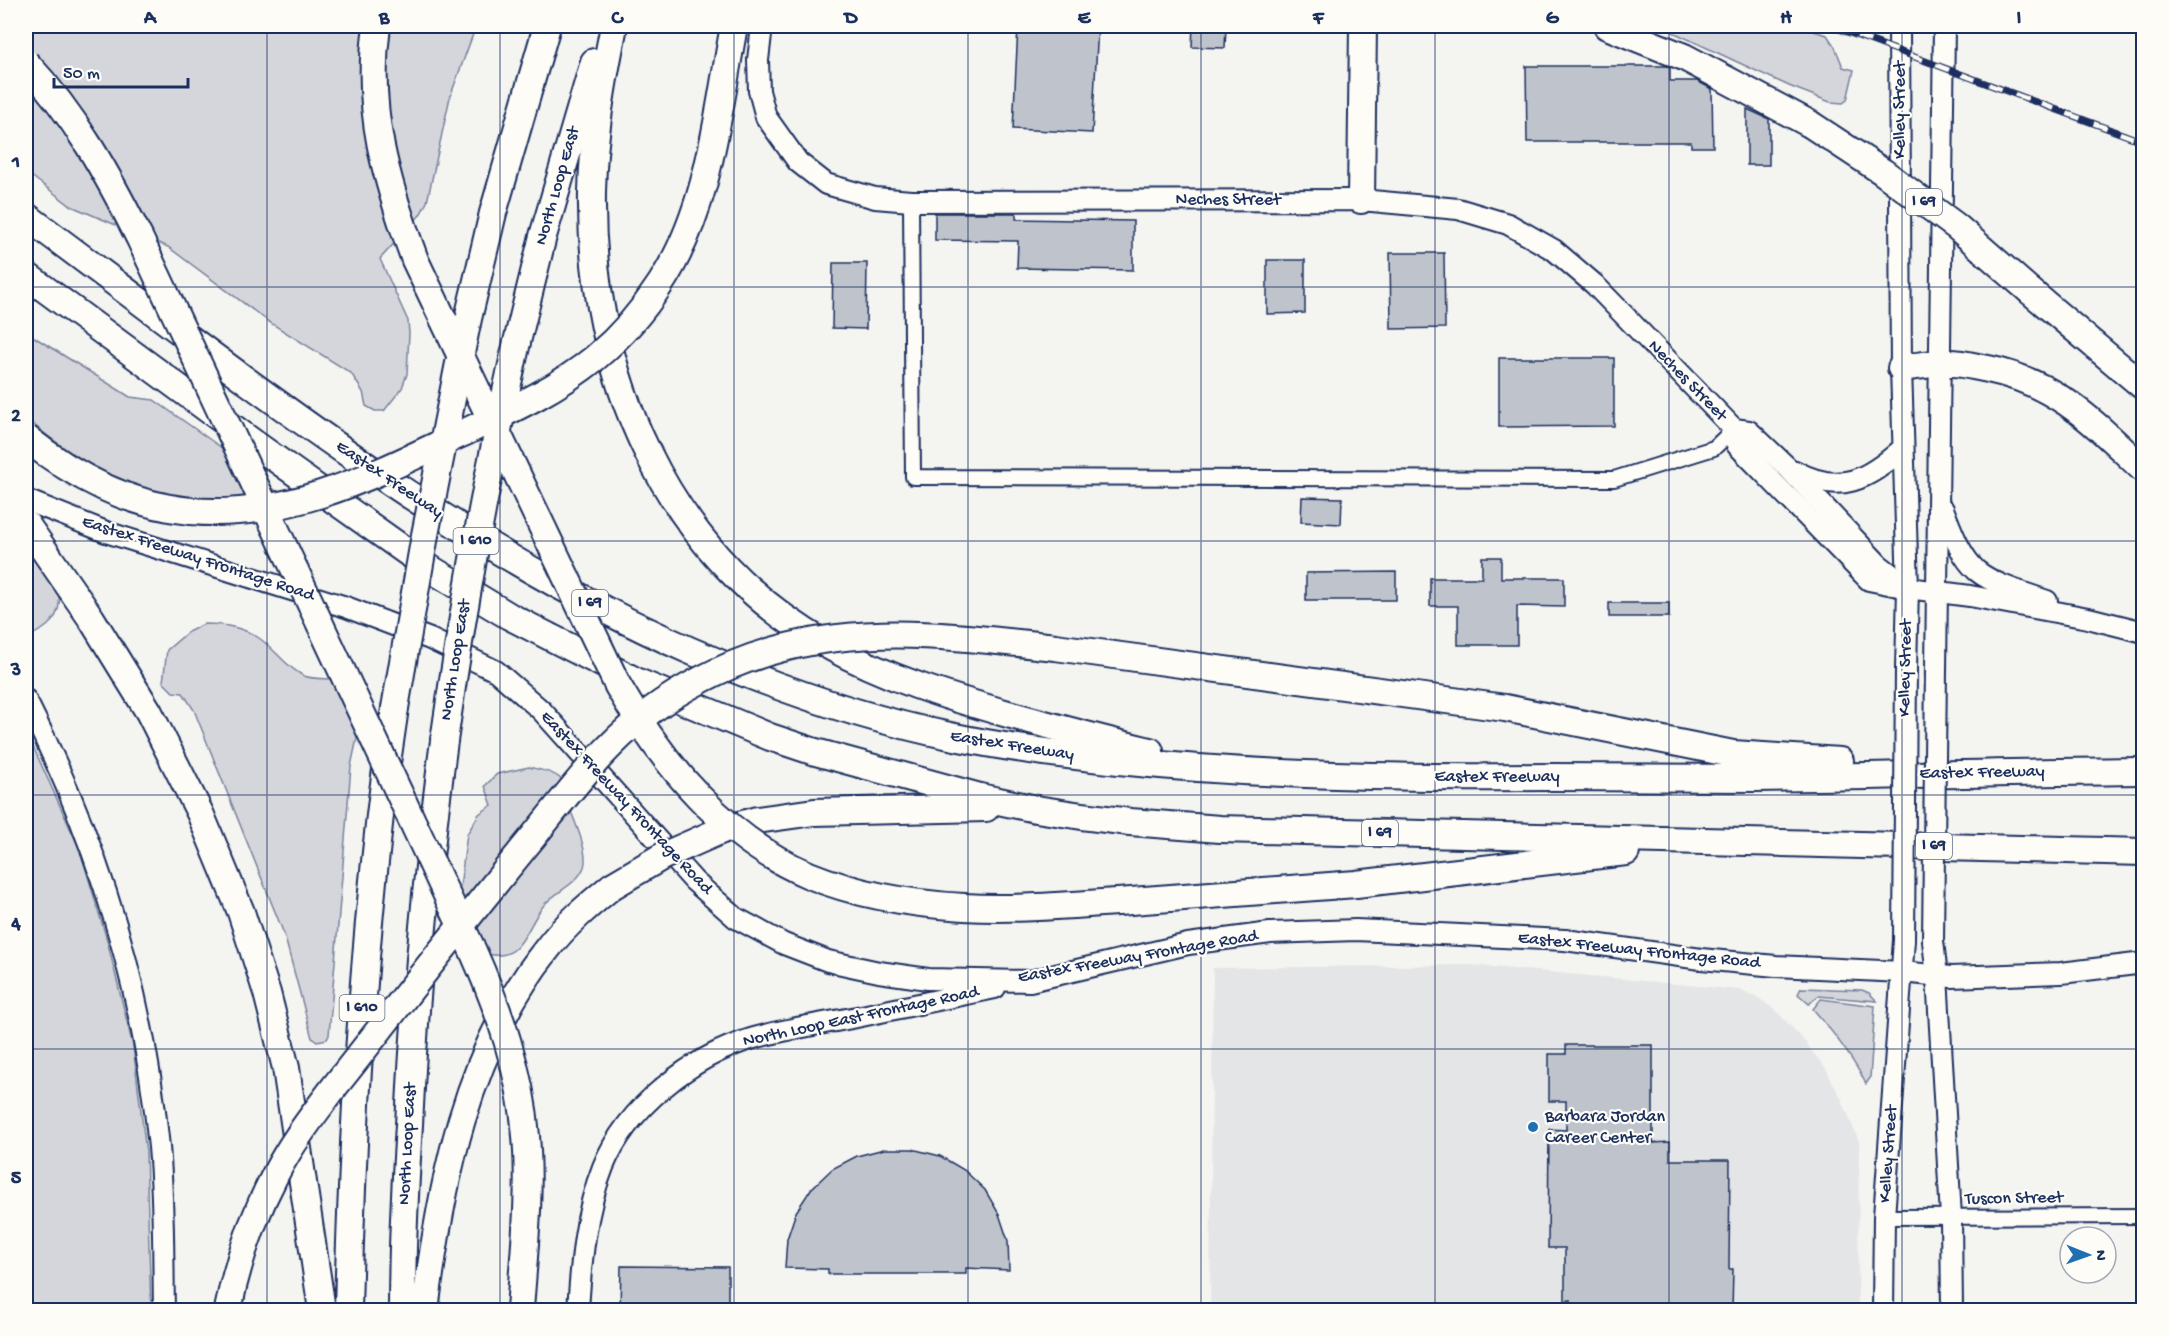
<svg xmlns="http://www.w3.org/2000/svg" width="2169" height="1336" viewBox="0 0 2169 1336" font-family="'Gochi Hand',sans-serif">
<style>
.built{fill:#e4e5e6}
.green{fill:#d4d6db;stroke:#78829c;stroke-width:1.5}
.building{fill:#bfc3cc;stroke:#1b2f5e;stroke-width:1.5}
.lines{fill:none;stroke-linecap:round;stroke-linejoin:round}
.minor-casing{stroke:#1b2f5e;stroke-width:18}
.secondary-casing{stroke:#1b2f5e;stroke-width:24}
.motorway-casing{stroke:#1b2f5e;stroke-width:30}
.minor{stroke:#fdfcf7;stroke-width:14}
.secondary{stroke:#fdfcf7;stroke-width:20}
.motorway{stroke:#fdfcf7;stroke-width:26}
.rail-casing{stroke:#1b2f5e;stroke-width:7}
.rail{stroke:#fdfcf7;stroke-width:4.5;stroke-dasharray:14;stroke-linecap:butt}
.secondary-bridge-casing{stroke:#1b2f5e;stroke-width:24;stroke-linecap:butt}
.motorway-bridge-casing{stroke:#1b2f5e;stroke-width:30;stroke-linecap:butt}
.secondary-bridge{stroke:#fdfcf7;stroke-width:20}
.motorway-bridge{stroke:#fdfcf7;stroke-width:26}
.grid{fill:none;stroke:#1b2f5e;stroke-width:1.5;stroke-opacity:0.55}
.poi-dot{fill:#1f6fb2;stroke:#fdfcf7;stroke-width:2}
.labels{text-anchor:middle;dominant-baseline:central;stroke-width:4.5;stroke-linejoin:round;paint-order:stroke}
.shield{fill:#fdfcf7;stroke:#5f6c8c;stroke-width:1.5}
.shield-label{font-size:16px;font-weight:bold;fill:#1b2f5e}
.street-label{font-size:18px;fill:#1b2f5e;stroke:#fdfcf7}
.poi-label{font-size:18px;fill:#1b2f5e;stroke:#fdfcf7;text-anchor:start}
.neatline{fill:none;stroke:#1b2f5e;stroke-width:2}
.grid-label{font-size:20px;text-anchor:middle;font-weight:bold;fill:#1b2f5e}
</style>
<rect width="100%" height="100%" fill="#f4f4f1"/>
<filter id="ink" filterUnits="userSpaceOnUse"><feTurbulence type="fractalNoise" baseFrequency=".0167" numOctaves="2"/><feDisplacementMap in="SourceGraphic" scale="12" xChannelSelector="R" yChannelSelector="G"/><feConvolveMatrix kernelMatrix="1 2 1 2 8 2 1 2 1" color-interpolation-filters="sRGB"/></filter>
<g filter="url(#ink)">
<path class="built" d="M 1470,965 L 1741,990 L 1760,999 L 1776,1011 L 1801,1037 L 1826,1069 L 1842,1100 L 1859,1142 L 1858,1310 L 1210,1310 L 1213,968 Z"/>
<g class="green">
<path d="M 26,26 L 476,26 L 450,97 L 427,202 L 420,215 L 380,259 L 408,321 L 409,333 L 407,374 L 402,388 L 384,411 L 375,411 L 366,406 L 363,392 L 351,373 L 269,322 L 168,247 L 71,206 L 26,172 Z"/>
<path d="M 1660,26 L 1796,26 L 1827,35 L 1835,47 L 1843,67 L 1854,70 L 1847,100 L 1843,103 L 1830,102 L 1789,86 Z"/>
<path d="M 26,332 L 130,397 L 154,400 L 219,446 L 275,490 C 180,516 97,480 26,418 Z"/>
<path d="M 26,537 C 32,547 59,585 59,594 C 62,617 47,630 28,636 L 26,635 Z"/>
<path d="M 204,624 C 223,624 243,627 259,638 C 274,648 285,666 302,675 C 310,680 326,678 335,679 L 358,734 L 351,766 L 329,1035 L 327,1039 L 317,1041 L 312,1038 L 284,934 L 194,710 L 183,693 L 173,692 L 163,682 L 167,650 L 188,632 Z"/>
<path d="M 26,731 L 80,850 L 107,940 L 133,1046 L 146,1152 L 151,1310 L 26,1310 Z"/>
<path d="M 529,767 C 540,770 557,772 563,782 C 567,789 567,801 570,809 C 575,822 589,853 584,867 C 577,885 556,891 544,905 C 533,918 527,937 516,948 C 508,956 496,956 486,954 L 458,902 L 467,834 L 479,814 L 492,805 L 485,786 L 497,774 Z"/>
<path d="M 1801,988 L 1862,990 L 1869,993 L 1877,1001 L 1818,996 L 1809,1004 L 1798,994 Z"/>
<path d="M 1821,999 L 1875,1006 L 1870,1078 L 1866,1084 C 1852,1056 1834,1033 1813,1009 Z"/>
</g>
<g class="building">
<path d="M 1018,26 L 1098,26 L 1092,133 L 1013,129 Z"/>
<path d="M 1193,26 L 1226,26 L 1225,48 L 1192,47 Z"/>
<path d="M 1526,66 L 1666,66 L 1670,68 L 1670,81 L 1697,81 L 1712,89 L 1713,147 L 1691,147 L 1691,142 L 1527,142 Z"/>
<path d="M 1747,109 L 1769,119 L 1769,165 L 1747,165 Z"/>
<path d="M 935,213 L 1016,213 L 1016,219 L 1133,221 L 1133,270 L 1017,268 L 1018,241 L 935,240 Z"/>
<path d="M 1390,253 L 1444,253 L 1445,328 L 1391,329 Z"/>
<path d="M 1267,260 L 1305,260 L 1305,313 L 1267,314 Z"/>
<path d="M 833,263 L 867,263 L 866,329 L 832,328 Z"/>
<path d="M 1499,358 L 1614,358 L 1614,426 L 1499,427 Z"/>
<path d="M 1302,497 L 1342,498 L 1341,524 L 1301,522 Z"/>
<path d="M 1482,557 L 1501,557 L 1501,578 L 1564,578 L 1564,607 L 1517,606 L 1517,645 L 1458,645 L 1458,606 L 1430,606 L 1430,578 L 1482,578 Z"/>
<path d="M 1396,572 L 1396,600 L 1306,600 L 1306,573 Z"/>
<rect x="1609" y="603" width="60" height="14"/>
<path d="M 1566,1045 L 1653,1045 L 1653,1143 L 1670,1142 L 1670,1160 L 1730,1160 L 1729,1269 L 1733,1269 L 1732,1311 L 1571,1311 L 1571,1300 L 1565,1301 L 1565,1248 L 1548,1248 L 1549,1129 L 1566,1130 L 1566,1101 L 1549,1101 L 1549,1054 L 1566,1054 Z"/>
<path d="M 884,1149 L 912,1149 L 940,1156 L 964,1170 L 985,1190 L 999,1214 L 1008,1241 L 1009,1270 L 966,1268 L 966,1274 L 828,1274 L 828,1269 L 785,1268 L 787,1239 L 796,1212 L 811,1189 L 832,1169 L 857,1156 Z"/>
<path d="M 621,1266 L 728,1267 L 728,1311 L 620,1311 Z"/>
</g>
<g class="lines">
<g class="minor-casing">
<g id="minor">
<path d="M 911,201 L 913,477 L 1614,479 L 1714,448 L 1734,429"/>
<path d="M 1884,1217 L 2144,1216"/>
</g>
</g>
<g class="secondary-casing">
<g id="secondary">
<path d="M 762,26 L 758,60 L 759,91 L 766,117 L 798,162 L 826,184 L 875,198 L 911,201 L 1361,200 L 1458,209 L 1508,224 L 1554,250 L 1594,284 L 1734,429 L 1737,445 L 1869,580 L 1908,588 L 1970,596 L 2088,618 L 2144,632"/>
<path d="M 1899,26 L 1901,368 L 1908,588 L 1906,669"/>
<path d="M 1734,429 L 1749,431 L 1787,467 L 1879,565 L 1906,586"/>
<path d="M 1795,471 C 1840,495 1867,480 1902,449"/>
<path d="M 26,500 L 106,532 L 346,607 L 430,639 L 496,671 L 542,711 L 694,881 L 736,918 L 784,944 L 828,961 L 879,972 L 928,979 L 1030,981 L 1188,944 L 1270,933 L 1356,930 L 1565,940 L 1701,959 L 1776,966 L 1902,972 L 1951,977 L 2061,973 L 2144,963"/>
<path d="M 1943,509 C 1951,529 1960,556 1977,571 C 1996,586 2025,593 2047,601"/>
<path d="M 1936,669 L 1944,26"/>
<path d="M 26,700 C 97,839 144,990 159,1147 C 164,1201 163,1256 164,1310"/>
<path d="M 1933,941 L 1937,976 L 1951,1217 L 1952,1310"/>
<path d="M 578,1310 C 581,1263 585,1212 603,1167 C 627,1107 692,1056 754,1038 C 786,1029 820,1024 852,1018 C 900,1008 947,998 995,988"/>
<path d="M 1883,1310 L 1884,1217 L 1904,940"/>
</g>
</g>
<g class="motorway-casing">
<g id="motorway">
<path d="M 614,26 C 603,80 593,136 592,192 C 589,373 665,554 827,645 C 884,677 945,696 1008,714 C 1055,727 1103,740 1150,751"/>
<path d="M 1607,26 L 1684,57 L 1810,124"/>
<path d="M 1361,200 L 1363,26"/>
<path d="M 26,216 C 238,373 447,544 691,651 C 774,687 862,718 950,736 C 1006,748 1063,755 1119,761 C 1263,776 1407,778 1551,777 C 1620,777 1688,778 1756,778 C 1885,776 2014,772 2144,771"/>
<path d="M 26,275 L 255,444 L 431,569 L 509,616 L 638,682 L 770,737 L 812,751 L 980,797 L 1036,809 L 1082,816 L 1130,822 L 1220,829 L 2144,852"/>
<path d="M 2030,291 L 2144,387"/>
<path d="M 467,323 L 493,213 L 547,26"/>
<path d="M 517,342 L 543,236 L 594,62"/>
<path d="M 1901,368 C 1917,366 1935,363 1951,363 C 1963,363 1976,367 1988,369 C 2057,383 2094,423 2144,470"/>
<path d="M 26,524 L 91,618 L 149,712 L 200,813 L 241,912 L 267,993 L 286,1068 L 322,1310"/>
<path d="M 1055,647 L 1505,708 L 1733,754 L 1840,761"/>
<path d="M 722,830 L 757,820 L 814,812 L 986,808"/>
<path d="M 1118,902 L 1356,884 L 1626,852"/>
<path d="M 348,1310 C 352,1151 360,992 378,834 C 382,792 389,750 395,708"/>
<path d="M 402,1310 C 402,1248 405,1187 409,1125 C 415,996 427,868 444,741"/>
<path d="M 425,1310 C 441,1184 466,1051 547,949 C 565,925 589,905 612,886"/>
</g>
</g>
<use href="#minor" class="minor"/>
<use href="#secondary" class="secondary"/>
<use href="#motorway" class="motorway"/>
<g class="rail-casing">
<path id="rail" d="M 1831,26 L 2144,142"/>
</g>
<use href="#rail" class="rail"/>
<g class="secondary-bridge-casing">
<g id="secondary-bridge">
<path d="M 1904,940 L 1906,669"/>
<path d="M 1933,941 L 1936,669"/>
</g>
</g>
<g class="motorway-bridge-casing">
<g id="motorway-bridge">
<path d="M 377,26 C 365,110 386,181 415,260 L 618,686 C 662,763 725,840 809,875 C 858,895 911,904 964,907 C 1015,910 1067,905 1118,902"/>
<path d="M 26,63 C 75,115 108,175 140,239 L 473,951 C 499,1010 521,1071 526,1136 C 531,1194 524,1252 520,1310"/>
<path d="M 1810,124 L 1883,172 L 1957,227 L 2030,291"/>
<path d="M 26,438 C 75,477 128,505 191,511 C 288,520 376,474 461,434 C 507,412 556,390 595,358 C 620,337 643,311 661,283 C 710,208 718,111 734,26"/>
<path d="M 395,708 L 425,535 L 467,323"/>
<path d="M 444,741 C 463,607 487,474 517,342"/>
<path d="M 612,886 L 663,856 L 722,830"/>
<path d="M 228,1310 C 237,1262 253,1217 276,1173 C 292,1142 314,1114 335,1086 C 359,1056 383,1025 407,994 C 447,943 487,893 528,843 C 560,804 590,763 628,729 C 659,702 695,681 732,665 C 840,620 943,635 1055,647"/>
</g>
</g>
<use href="#secondary-bridge" class="secondary-bridge"/>
<use href="#motorway-bridge" class="motorway-bridge"/>
</g>
</g>
<path class="grid" d="M 267,26 L 267,1310M 500,26 L 500,1310M 734,26 L 734,1310M 968,26 L 968,1310M 1201,26 L 1201,1310M 1435,26 L 1435,1310M 1669,26 L 1669,1310M 1902,26 L 1902,1310M 26,287 L 2144,287M 26,541 L 2144,541M 26,795 L 2144,795M 26,1049 L 2144,1049"/>
<circle class="poi-dot" cx="1533" cy="1127" r="6"/>
<g class="labels">
<g class="shield">
<rect x="1906" y="189" width="36" height="26" rx="4.5"/>
<rect x="453.5" y="528" width="45" height="26" rx="4.5"/>
<rect x="572" y="590" width="36" height="26" rx="4.5"/>
<rect x="1362" y="820" width="36" height="26" rx="4.5"/>
<rect x="1916" y="833" width="36" height="26" rx="4.5"/>
<rect x="339.5" y="995" width="45" height="26" rx="4.5"/>
</g>
<g class="shield-label">
<text x="1924" y="202">I 69</text>
<text x="476" y="541">I 610</text>
<text x="590" y="603">I 69</text>
<text x="1380" y="833">I 69</text>
<text x="1934" y="846">I 69</text>
<text x="362" y="1008">I 610</text>
</g>
<g class="street-label">
<text transform="translate(1900 110) rotate(-90)">Kelley Street</text>
<text transform="translate(558 186) rotate(-74)">North Loop East</text>
<text x="1228" y="200">Neches Street</text>
<text transform="translate(1687 381) rotate(46)">Neches Street</text>
<text transform="translate(389 480) rotate(34)">Eastex Freeway</text>
<text transform="translate(198 559) rotate(18)">Eastex Freeway Frontage Road</text>
<text transform="translate(456 660) rotate(-81)">North Loop East</text>
<text transform="translate(1906 668) rotate(-89)">Kelley Street</text>
<text transform="translate(1012 746) rotate(9)">Eastex Freeway</text>
<text transform="translate(1982 773) rotate(-1)">Eastex Freeway</text>
<text x="1497" y="777">Eastex Freeway</text>
<text transform="translate(626 803) rotate(47)">Eastex Freeway Frontage Road</text>
<text transform="translate(1639 951) rotate(6)">Eastex Freeway Frontage Road</text>
<text transform="translate(1138 957) rotate(-10)">Eastex Freeway Frontage Road</text>
<text transform="translate(861 1017) rotate(-12)">North Loop East Frontage Road</text>
<text transform="translate(408 1144) rotate(-87)">North Loop East</text>
<text transform="translate(1889 1154) rotate(-86)">Kelley Street</text>
<text transform="translate(2014 1199) rotate(-1)">Tuscon Street</text>
</g>
<g class="poi-label">
<text x="1545" y="1117">Barbara Jordan<tspan x="1545" dy="21">Career Center</tspan></text>
</g>
</g>
<rect width="2169" height="1336" fill="none" stroke="#fdfcf7" stroke-width="66"/>
<g transform="translate(2088 1255) rotate(91)"><circle r="28" fill="#fdfcf7" stroke="#a3aaba" stroke-width="1.5"/>
<path d="M0-4.5L10 22L0 15L-10 22Z" fill="#1f6fb2"/>
<text y="-9" font-size="16" font-weight="bold" text-anchor="middle" fill="#1b2f5e">N</text>
</g>
<path d="M54 78v9h134v-9" fill="none" stroke="#1b2f5e" stroke-width="3"/>
<text x="63" y="78" font-size="18" fill="#1b2f5e" stroke="#fdfcf7" stroke-width="4.5" paint-order="stroke">50 m</text>
<rect x="33" y="33" width="2103" height="1270" class="neatline"/>
<g class="grid-label">
<text x="150" y="23">A</text>
<text x="384" y="23">B</text>
<text x="617" y="23">C</text>
<text x="851" y="23">D</text>
<text x="1084" y="23">E</text>
<text x="1318" y="23">F</text>
<text x="1552" y="23">G</text>
<text x="1786" y="23">H</text>
<text x="2019" y="23">I</text>
<text x="16" y="167">1</text>
<text x="16" y="421">2</text>
<text x="16" y="675">3</text>
<text x="16" y="929">4</text>
<text x="16" y="1183">5</text>
</g>
</svg>
